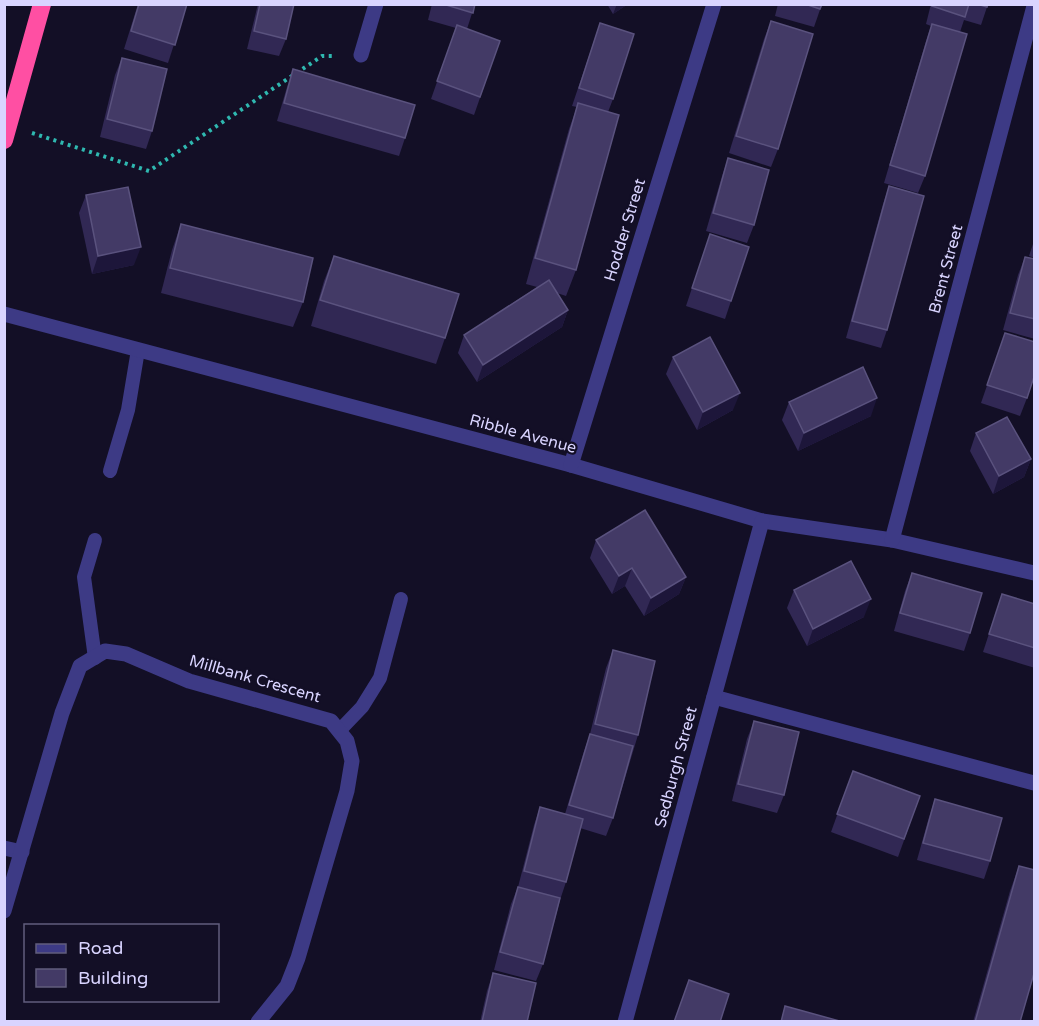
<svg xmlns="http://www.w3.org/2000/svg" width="1039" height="1026" viewBox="0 0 1039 1026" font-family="'Varela Round',sans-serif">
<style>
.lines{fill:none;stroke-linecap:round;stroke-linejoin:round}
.path{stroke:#2fb8b0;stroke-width:4;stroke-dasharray:3 4.5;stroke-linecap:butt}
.lane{stroke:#3d3a85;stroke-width:14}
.street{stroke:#3d3a85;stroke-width:15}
.highway{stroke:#ff4fa3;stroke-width:18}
.wall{fill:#312854}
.shaded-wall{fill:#1d163a}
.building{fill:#433a66;stroke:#5a527e;stroke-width:1.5}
.labels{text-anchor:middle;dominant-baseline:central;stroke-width:4.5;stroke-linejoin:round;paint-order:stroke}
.street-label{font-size:16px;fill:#d9d4ff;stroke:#130f26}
</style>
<rect width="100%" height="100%" fill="#130f26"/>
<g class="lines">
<path class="path" d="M 32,133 L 149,171 L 322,56 L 335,56"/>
<g class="lane">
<path d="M 110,471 L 128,410 L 138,350"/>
<path d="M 95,658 L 84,577 L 95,540"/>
<path d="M 339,731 L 362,707 L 380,678 L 401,599"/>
</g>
<g class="street">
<path d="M 361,55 L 376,4"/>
<path d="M 4,314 L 571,465 L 762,521 L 892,540 L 1034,573"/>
<path d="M 571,465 L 714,4"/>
<path d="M 892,540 L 1034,6"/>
<path d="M 714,697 L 1034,783"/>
<path d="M 4,848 L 22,852"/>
<path d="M 4,911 L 62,713 L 80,666 L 105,651 L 126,654 L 189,681 L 331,721 L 347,741 L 352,761 L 347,791 L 298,958 L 287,986 L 258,1022"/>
<path d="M 625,1022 L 762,521"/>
</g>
<path class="highway" d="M 4,140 L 42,4"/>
</g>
<g class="wall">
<path d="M 138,4 L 187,4 L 168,63 L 124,49 Z"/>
<path d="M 258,4 L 294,4 L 286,39 L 279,56 L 247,49 Z"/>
<path d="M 432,4 L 475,4 L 467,29 L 500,41 L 474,115 L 431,99 L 456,28 L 428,20 Z"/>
<path d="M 607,4 L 628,4 L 613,14 Z"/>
<path d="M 778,4 L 822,4 L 814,27 L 775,16 Z"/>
<path d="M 931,4 L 988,4 L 981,25 L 964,20 L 960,32 L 925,176 L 918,193 L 884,183 L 926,41 L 931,26 L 926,24 Z"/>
<path d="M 771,21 L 778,149 L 771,167 L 729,153 L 764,39 Z"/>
<path d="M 600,23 L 613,99 L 608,112 L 576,270 L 566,296 L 557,293 L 568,310 L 562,327 L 477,382 L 458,353 L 464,335 L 537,287 L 526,284 L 569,129 L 577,107 L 572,106 Z"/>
<path d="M 122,58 L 152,131 L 146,149 L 100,137 L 115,75 Z"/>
<path d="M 293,69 L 405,138 L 399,156 L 277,121 L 287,87 Z"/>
<path d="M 728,158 L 754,225 L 747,243 L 706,231 L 722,176 Z"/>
<path d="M 889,186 L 887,330 L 881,348 L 846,338 L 883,204 Z"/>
<path d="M 86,195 L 134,265 L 92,274 L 79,213 Z"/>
<path d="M 181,224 L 303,302 L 293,327 L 161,293 L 172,250 Z"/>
<path d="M 710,234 L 731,301 L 725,319 L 686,306 Z"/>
<path d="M 1035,238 L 1035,258 L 1029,256 Z"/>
<path d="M 334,256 L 445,338 L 436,364 L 311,326 L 324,281 Z"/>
<path d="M 1025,257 L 1035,259 L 1035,339 L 1003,330 L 1018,275 Z"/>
<path d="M 1005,333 L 1027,398 L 1020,416 L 981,403 Z"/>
<path d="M 673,357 L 733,410 L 697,430 L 666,374 Z"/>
<path d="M 789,402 L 871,416 L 798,451 L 782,420 Z"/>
<path d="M 976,433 L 1031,459 L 1024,477 L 993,494 L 970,451 Z"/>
<path d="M 596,540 L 686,577 L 679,594 L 644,616 L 625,586 L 612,594 L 590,558 Z"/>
<path d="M 912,573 L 970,633 L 964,651 L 894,631 L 905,591 Z"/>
<path d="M 794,590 L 864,617 L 807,646 L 787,608 Z"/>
<path d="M 1002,594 L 1035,604 L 1035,668 L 983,652 Z"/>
<path d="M 613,650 L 638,735 L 613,818 L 606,836 L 580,828 L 566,882 L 560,900 L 543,964 L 536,981 L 494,970 L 511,904 L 518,887 L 534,825 L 540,807 L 565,814 L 584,751 L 590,734 L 606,668 Z"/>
<path d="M 754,721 L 784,795 L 777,813 L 732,801 L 747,739 Z"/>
<path d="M 853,771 L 920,796 L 898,857 L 831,832 Z"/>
<path d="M 935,799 L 990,861 L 984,879 L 917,860 L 929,817 Z"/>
<path d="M 1019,866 L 1020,1022 L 973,1022 L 1010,891 Z"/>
<path d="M 493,973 L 527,1022 L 480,1022 L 487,991 Z"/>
</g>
<g class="shaded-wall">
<path d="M 617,4 L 628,4 L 613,14 Z"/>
<path d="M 141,247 L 134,265 L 92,274 L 98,256 Z"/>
<path d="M 568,310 L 562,327 L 477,382 L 483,365 Z"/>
<path d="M 740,393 L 733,410 L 697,430 L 703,412 Z"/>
<path d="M 877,398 L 871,416 L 798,451 L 804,433 Z"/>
<path d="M 1031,459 L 1024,477 L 993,494 L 999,476 Z"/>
<path d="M 632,568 L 625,586 L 612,594 L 619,576 Z"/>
<path d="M 686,577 L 679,594 L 644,616 L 651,598 Z"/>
<path d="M 871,599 L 864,617 L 807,646 L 813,629 Z"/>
</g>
<g class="building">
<path d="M 139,4 L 187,4 L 175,45 L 131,31 Z"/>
<path d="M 260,4 L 294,4 L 286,39 L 254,31 Z"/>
<path d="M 443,4 L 475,4 L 473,13 Z"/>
<path d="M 805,4 L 822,4 L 820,9 Z"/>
<path d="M 933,4 L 969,4 L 965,17 L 932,6 Z"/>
<path d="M 977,4 L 988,4 L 987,7 Z"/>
<path d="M 771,21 L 813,34 L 778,149 L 736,136 Z"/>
<path d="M 600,23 L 634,34 L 613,99 L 579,88 Z"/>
<path d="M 932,24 L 967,34 L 925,176 L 890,165 Z"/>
<path d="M 457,25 L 500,41 L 480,97 L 437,81 Z"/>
<path d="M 122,58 L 167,69 L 152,131 L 107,119 Z"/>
<path d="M 293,69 L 415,105 L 405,138 L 284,103 Z"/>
<path d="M 578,103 L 619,115 L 576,270 L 535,258 Z"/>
<path d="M 728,158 L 769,170 L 754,225 L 713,213 Z"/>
<path d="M 889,186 L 924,196 L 887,330 L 852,321 Z"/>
<path d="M 128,187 L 141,247 L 98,256 L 86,195 Z"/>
<path d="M 181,224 L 313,258 L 303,302 L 170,268 Z"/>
<path d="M 710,234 L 749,247 L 731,301 L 692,288 Z"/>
<path d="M 334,256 L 459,294 L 445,338 L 320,300 Z"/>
<path d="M 1025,257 L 1035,259 L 1035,319 L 1010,313 Z"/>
<path d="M 549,280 L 568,310 L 483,365 L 464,335 Z"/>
<path d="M 1005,333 L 1035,342 L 1035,374 L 1027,398 L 987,385 Z"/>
<path d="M 710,337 L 740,393 L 703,412 L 673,357 Z"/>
<path d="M 863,367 L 877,398 L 804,433 L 789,402 Z"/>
<path d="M 1007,417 L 1031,459 L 999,476 L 976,433 Z"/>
<path d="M 645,510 L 686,577 L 651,598 L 632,568 L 619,576 L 596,540 Z"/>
<path d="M 851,561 L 871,599 L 813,629 L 794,590 Z"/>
<path d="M 912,573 L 982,593 L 970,633 L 900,613 Z"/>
<path d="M 1002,594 L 1035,604 L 1035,648 L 989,634 Z"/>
<path d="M 613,650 L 655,661 L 638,735 L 595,724 Z"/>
<path d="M 754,721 L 799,732 L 784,795 L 738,784 Z"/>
<path d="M 590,734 L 633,746 L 613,818 L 569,805 Z"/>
<path d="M 853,771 L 920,796 L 904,839 L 837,814 Z"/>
<path d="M 935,799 L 1002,818 L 990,861 L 923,843 Z"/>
<path d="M 540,807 L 583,819 L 566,882 L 524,871 Z"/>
<path d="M 1019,866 L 1035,870 L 1035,970 L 1020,1022 L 975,1022 Z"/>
<path d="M 518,887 L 560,898 L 543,964 L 500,952 Z"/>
<path d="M 493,973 L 536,983 L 527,1022 L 482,1022 Z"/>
<path d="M 689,980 L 729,994 L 720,1022 L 674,1022 Z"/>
<path d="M 785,1006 L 843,1022 L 781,1022 Z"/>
</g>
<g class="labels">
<g class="street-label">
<text transform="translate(625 230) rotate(-73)">Hodder Street</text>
<text transform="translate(946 269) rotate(-75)">Brent Street</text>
<text transform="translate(523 434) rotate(15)">Ribble Avenue</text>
<text transform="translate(255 679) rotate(16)">Millbank Crescent</text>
<text transform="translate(676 767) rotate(-75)">Sedburgh Street</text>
</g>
</g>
<rect width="1039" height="1026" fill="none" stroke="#d9d4ff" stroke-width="12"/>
<rect x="24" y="924" width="195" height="78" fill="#130f26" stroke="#625e7d" stroke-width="1.5"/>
<rect x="36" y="944" width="30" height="9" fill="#3d3a85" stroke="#625e7d" stroke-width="1.5"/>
<text x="78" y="954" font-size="18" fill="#d9d4ff">Road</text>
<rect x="36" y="969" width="30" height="18" fill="#433a66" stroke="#625e7d" stroke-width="1.5"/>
<text x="78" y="984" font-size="18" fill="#d9d4ff">Building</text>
</svg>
